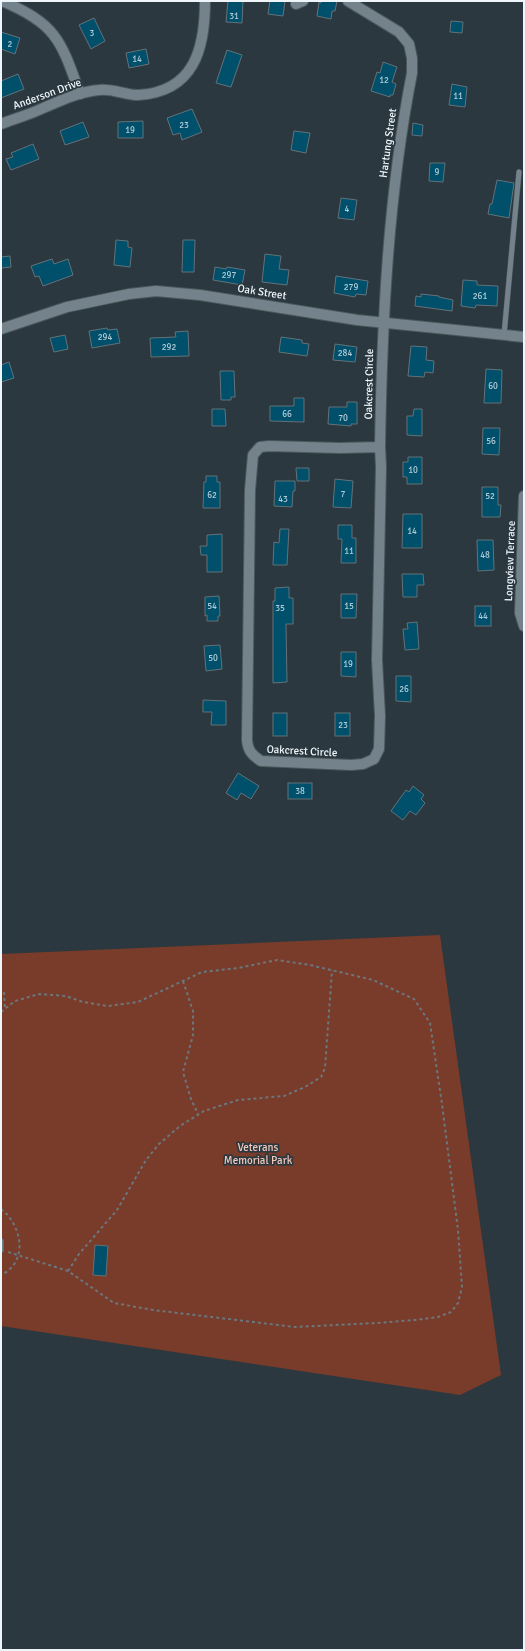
<svg xmlns="http://www.w3.org/2000/svg" width="525" height="1651" viewBox="0 0 525 1651" font-family="Signika,sans-serif">
<style>
.green{fill:#793c2a}
.building{fill:#004f6b;stroke:#637279}
.lines{fill:none;stroke-linecap:round;stroke-linejoin:round}
.service-casing{stroke:#4c585d;stroke-width:6}
.minor-casing{stroke:#4c585d;stroke-width:12}
.path{stroke:#6b767d;stroke-width:2;stroke-dasharray:3 3;stroke-linecap:butt}
.service{stroke:#74838b;stroke-width:5}
.minor{stroke:#74838b;stroke-width:10}
.labels{text-anchor:middle;dominant-baseline:central;stroke-width:3.5;stroke-linejoin:round;paint-order:stroke}
.number-label{font-size:9px;fill:#b2ccd7}
.street-label{font-size:11px;fill:#eef6fb;stroke:#2b383f}
.park-label{font-size:11px;fill:#f4c9bc;stroke:#2b383f}
</style>
<rect width="100%" height="100%" fill="#2b383f"/>
<path class="green" d="M 440,935 L 501,1375 L 460,1395 L 1,1326 L 1,954 Z"/>
<g class="building">
<path d="M 228,1 L 243,1 L 242,23 L 226,22 Z"/>
<path d="M 270,1 L 285,1 L 283,16 L 268,14 Z"/>
<path d="M 321,1 L 337,1 L 335,11 L 332,11 L 331,19 L 317,16 L 319,2 L 321,3 Z"/>
<path d="M 94,18 L 105,41 L 91,49 L 79,25 Z"/>
<path d="M 451,21 L 463,22 L 462,33 L 450,32 Z"/>
<path d="M 1,32 L 20,38 L 15,54 L 1,49 Z"/>
<path d="M 146,49 L 149,64 L 129,68 L 126,53 Z"/>
<path d="M 227,50 L 242,55 L 231,87 L 216,83 Z"/>
<path d="M 383,62 L 397,67 L 392,82 L 396,84 L 393,95 L 390,95 L 390,97 L 371,91 L 377,72 L 380,73 Z"/>
<path d="M 18,74 L 24,89 L 1,98 L 1,81 Z"/>
<path d="M 452,84 L 467,87 L 465,107 L 449,105 Z"/>
<path d="M 192,109 L 202,132 L 182,140 L 180,133 L 173,135 L 167,118 Z"/>
<path d="M 143,121 L 143,138 L 118,138 L 118,122 Z"/>
<path d="M 83,122 L 89,137 L 65,145 L 60,131 Z"/>
<path d="M 413,123 L 423,125 L 422,136 L 412,135 Z"/>
<path d="M 294,131 L 310,133 L 306,153 L 291,150 Z"/>
<path d="M 33,144 L 39,159 L 11,170 L 6,159 L 13,157 L 11,153 Z"/>
<path d="M 430,163 L 445,163 L 443,182 L 429,181 Z"/>
<path d="M 497,180 L 514,183 L 509,218 L 488,214 L 490,204 L 492,204 Z"/>
<path d="M 341,198 L 357,200 L 354,220 L 338,218 Z"/>
<path d="M 116,240 L 128,241 L 128,247 L 132,248 L 130,267 L 114,265 Z"/>
<path d="M 183,240 L 195,240 L 194,272 L 182,272 Z"/>
<path d="M 265,254 L 281,256 L 279,269 L 289,270 L 287,285 L 262,282 Z"/>
<path d="M 10,256 L 11,267 L 1,268 L 1,257 Z"/>
<path d="M 52,259 L 54,264 L 68,259 L 73,275 L 43,286 L 39,276 L 35,277 L 31,266 Z"/>
<path d="M 215,267 L 226,269 L 227,267 L 245,270 L 242,285 L 213,280 Z"/>
<path d="M 336,276 L 368,281 L 366,295 L 356,294 L 355,297 L 334,293 Z"/>
<path d="M 463,280 L 477,281 L 477,285 L 498,286 L 497,306 L 476,305 L 475,308 L 461,306 Z"/>
<path d="M 421,294 L 439,296 L 439,297 L 453,300 L 452,311 L 415,306 L 416,296 L 421,297 Z"/>
<path d="M 107,328 L 108,330 L 117,329 L 120,343 L 92,348 L 89,331 Z"/>
<path d="M 188,331 L 189,356 L 151,357 L 150,338 L 176,337 L 175,332 Z"/>
<path d="M 65,335 L 68,349 L 54,352 L 50,338 Z"/>
<path d="M 281,337 L 302,340 L 302,343 L 309,344 L 307,356 L 279,352 Z"/>
<path d="M 335,344 L 357,347 L 355,362 L 333,360 Z"/>
<path d="M 411,346 L 427,347 L 426,360 L 434,361 L 433,373 L 425,372 L 424,377 L 408,376 Z"/>
<path d="M 9,362 L 14,378 L 1,382 L 1,365 Z"/>
<path d="M 486,369 L 502,370 L 501,403 L 484,403 Z"/>
<path d="M 220,371 L 234,371 L 235,397 L 231,397 L 231,400 L 221,400 Z"/>
<path d="M 294,398 L 304,398 L 304,422 L 270,421 L 270,406 L 294,406 Z"/>
<path d="M 347,402 L 357,402 L 357,424 L 351,424 L 351,426 L 328,424 L 329,407 L 347,407 Z"/>
<path d="M 212,409 L 225,409 L 226,426 L 212,426 Z"/>
<path d="M 414,409 L 422,409 L 422,436 L 407,435 L 407,416 L 413,416 Z"/>
<path d="M 483,428 L 500,428 L 499,455 L 482,454 Z"/>
<path d="M 408,457 L 422,457 L 422,484 L 407,484 L 407,477 L 403,477 L 403,462 L 408,462 Z"/>
<path d="M 296,468 L 309,468 L 309,481 L 297,481 Z"/>
<path d="M 206,476 L 217,476 L 217,482 L 220,482 L 220,508 L 203,508 L 204,482 L 206,482 Z"/>
<path d="M 335,479 L 353,481 L 351,508 L 333,507 Z"/>
<path d="M 275,481 L 295,481 L 295,491 L 293,491 L 292,507 L 274,506 Z"/>
<path d="M 482,487 L 498,487 L 498,505 L 501,505 L 500,517 L 482,517 Z"/>
<path d="M 403,514 L 422,514 L 422,548 L 402,548 Z"/>
<path d="M 338,525 L 352,525 L 352,538 L 356,538 L 356,563 L 341,563 L 342,539 L 338,539 Z"/>
<path d="M 280,529 L 289,529 L 287,565 L 273,565 L 274,542 L 279,543 Z"/>
<path d="M 222,534 L 222,572 L 207,572 L 207,555 L 201,555 L 200,546 L 207,546 L 207,535 Z"/>
<path d="M 477,540 L 493,540 L 494,570 L 478,571 Z"/>
<path d="M 402,574 L 423,574 L 424,585 L 417,585 L 417,597 L 403,597 Z"/>
<path d="M 289,587 L 289,598 L 293,598 L 293,624 L 286,624 L 287,682 L 273,683 L 273,601 L 275,601 L 275,588 Z"/>
<path d="M 341,594 L 357,594 L 356,618 L 341,618 Z"/>
<path d="M 219,596 L 220,616 L 218,616 L 218,621 L 207,621 L 207,615 L 205,616 L 205,597 Z"/>
<rect x="475" y="606" width="16" height="20"/>
<path d="M 417,622 L 419,649 L 405,650 L 403,629 L 408,629 L 407,623 Z"/>
<path d="M 220,645 L 222,669 L 206,671 L 204,646 Z"/>
<path d="M 341,652 L 356,652 L 356,677 L 341,676 Z"/>
<path d="M 396,676 L 411,676 L 411,702 L 396,701 Z"/>
<path d="M 203,700 L 226,701 L 226,725 L 211,725 L 212,712 L 203,712 Z"/>
<rect x="273" y="713" width="14" height="23"/>
<rect x="335" y="713" width="15" height="23"/>
<path d="M 238,773 L 259,786 L 251,799 L 241,793 L 237,800 L 226,793 Z"/>
<rect x="288" y="783" width="24" height="16"/>
<path d="M 413,786 L 424,795 L 421,799 L 425,803 L 416,815 L 410,811 L 403,820 L 391,811 L 406,790 L 409,792 Z"/>
<path d="M 95,1245 L 108,1246 L 106,1276 L 93,1275 Z"/>
</g>
<g class="lines">
<g class="service-casing">
<g id="service">
<path d="M 504,335 L 519,172"/>
<path d="M 1,1241 L 1,1250"/>
</g>
</g>
<g class="minor-casing">
<g id="minor">
<path d="M 2,1 C 57,24 61,41 80,94"/>
<path d="M 348,1 L 399,32 L 409,44 L 412,58 L 412,73 C 388,196 382,321 380,447 L 340,448 L 269,446 L 260,447 L 253,455 L 250,490 L 247,740 C 248,751 252,755 261,761 L 351,765 L 363,764 L 374,759 L 379,749 L 380,716 L 377,660 L 381,467 L 380,447"/>
<path d="M 296,4 L 303,1"/>
<path d="M 1,124 C 14,119 28,115 41,109 C 60,101 78,92 99,90 C 112,88 125,95 138,95 C 194,92 205,49 205,1"/>
<path d="M 1,329 L 67,307 L 129,294 L 156,291 L 200,295 L 357,320 L 524,337"/>
<path d="M 524,496 L 520,613 L 524,626"/>
</g>
</g>
<g class="path">
<path d="M 183,981 L 193,1011 L 193,1035 L 183,1072 L 191,1099 L 198,1114"/>
<path d="M 4,992 L 5,1009"/>
<path d="M 1,1012 L 15,1001 L 39,994 L 66,996 L 83,1002 L 108,1006 L 138,1002 L 202,972 L 238,968 L 277,960 L 310,965 L 373,980 L 414,999 L 430,1023 L 442,1104 L 458,1230 L 462,1287 L 458,1303 L 451,1312 L 438,1317 L 415,1320 L 376,1323 L 295,1327 L 153,1310 L 114,1303 L 68,1271 L 8,1252"/>
<path d="M 1,1209 C 22,1225 29,1262 1,1275"/>
<path d="M 68,1271 L 79,1254 L 117,1210 L 146,1160 L 159,1144 L 180,1126 L 204,1111 L 238,1100 L 284,1096 L 305,1087 L 321,1077 L 325,1068 L 332,970"/>
</g>
<use href="#service" class="service"/>
<use href="#minor" class="minor"/>
</g>
<g class="labels">
<g class="number-label">
<text x="234" y="16">31</text>
<text x="92" y="33">3</text>
<text x="10" y="44">2</text>
<text x="137" y="59">14</text>
<text x="384" y="80">12</text>
<text x="458" y="96">11</text>
<text x="184" y="125">23</text>
<text x="130" y="130">19</text>
<text x="437" y="172">9</text>
<text x="347" y="209">4</text>
<text x="229" y="275">297</text>
<text x="351" y="287">279</text>
<text x="480" y="296">261</text>
<text x="105" y="337">294</text>
<text x="169" y="347">292</text>
<text x="345" y="353">284</text>
<text x="493" y="386">60</text>
<text x="287" y="414">66</text>
<text x="343" y="418">70</text>
<text x="491" y="441">56</text>
<text x="413" y="470">10</text>
<text x="343" y="494">7</text>
<text x="212" y="495">62</text>
<text x="490" y="496">52</text>
<text x="283" y="499">43</text>
<text x="412" y="531">14</text>
<text x="349" y="551">11</text>
<text x="485" y="555">48</text>
<text x="212" y="606">54</text>
<text x="349" y="606">15</text>
<text x="280" y="608">35</text>
<text x="483" y="616">44</text>
<text x="213" y="658">50</text>
<text x="348" y="664">19</text>
<text x="404" y="689">26</text>
<text x="343" y="725">23</text>
<text x="300" y="791">38</text>
</g>
<g class="street-label">
<text transform="translate(47 94) rotate(-20)">Anderson Drive</text>
<text transform="translate(388 143) rotate(-82)">Hartung Street</text>
<text transform="translate(262 292) rotate(9)">Oak Street</text>
<text transform="translate(369 384) rotate(-89)">Oakcrest Circle</text>
<text transform="translate(510 561) rotate(-88)">Longview Terrace</text>
<text transform="translate(302 751) rotate(3)">Oakcrest Circle</text>
</g>
<g class="park-label">
<text x="258" y="1147">Veterans<tspan x="258" dy="13">Memorial Park</tspan></text>
</g>
</g>
<rect width="525" height="1651" fill="none" stroke="#eef6fb" stroke-width="4"/>
</svg>
